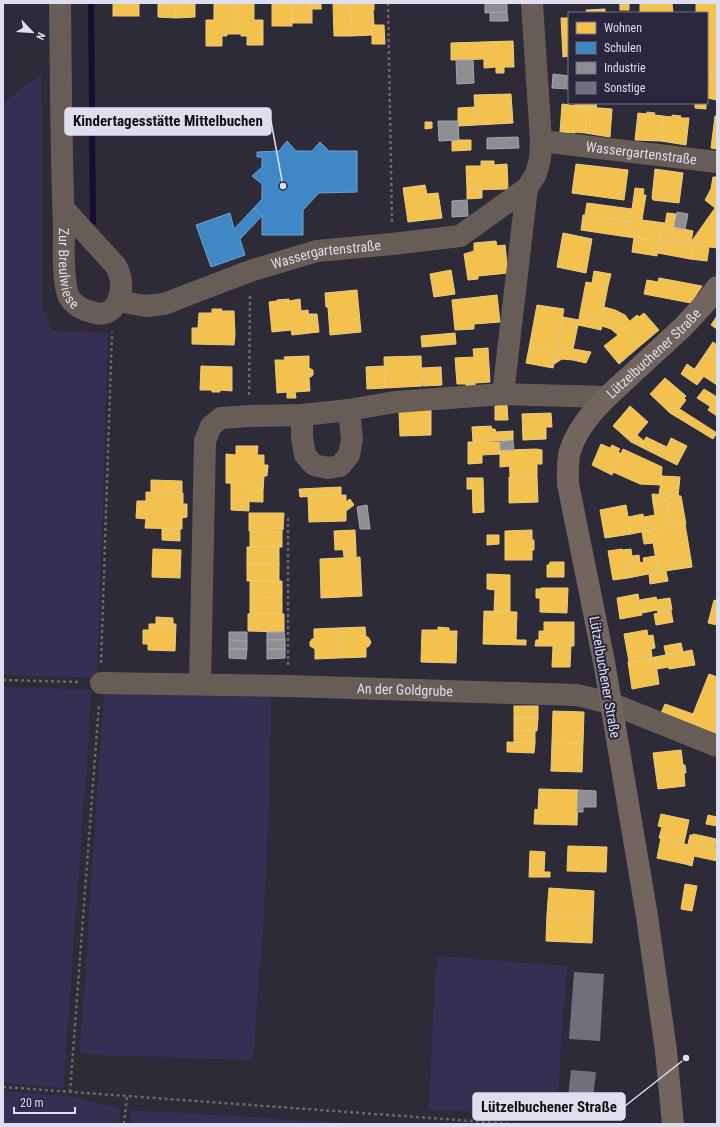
<svg xmlns="http://www.w3.org/2000/svg" width="720" height="1127" viewBox="0 0 720 1127" font-family="'Roboto Condensed',sans-serif">
<style>
.green{fill:#352f54}
.homes{fill:#f2c14e;stroke:#ecca7e}
.schools{fill:#3f88c5;stroke:#6fa2d1}
.industry{fill:#8d8d92;stroke:#a6a5ae}
.lines{fill:none;stroke-linecap:round;stroke-linejoin:round}
.stream{stroke:#160d32;stroke-width:6}
.building{fill:#706f7b}
.path{stroke:#6d6666;stroke-width:2.5;stroke-dasharray:3 3;stroke-linecap:butt}
.minor{stroke:#675c56;stroke-width:22}
.major{stroke:#72655e;stroke-width:22}
.labels{text-anchor:middle;dominant-baseline:central;stroke-width:4;stroke-linejoin:round;paint-order:stroke}
.street-label{font-size:14px;fill:#dfdeee;stroke:#29263d}
.leader{fill:none;stroke:#dfdeee;stroke-width:1.5}
.callout-dot{fill:#dfdeee;stroke:#29263d;stroke-width:1.5}
.callout{fill:#dfdeee;stroke:#dfdeee;stroke-width:1.5}
.callout-label{font-size:15px;text-anchor:middle;font-weight:bold;fill:#111}
</style>
<rect width="100%" height="100%" fill="#2d2b38"/>
<g class="green">
<path d="M 42,73 L 43,309 L 53,331 L 108,333 L 97,678 L 3,675 L 3,103 Z"/>
<path d="M 3,687 L 92,690 L 64,1078 L 65,1088 L 3,1083 Z"/>
<path d="M 104,693 L 271,697 L 267,868 L 253,1060 L 99,1055 L 80,1053 Z"/>
<path d="M 437,956 L 567,966 L 556,1114 L 428,1110 Z"/>
<path d="M 3,1091 L 69,1096 L 120,1109 L 119,1124 L 3,1124 Z"/>
<path d="M 132,1110 L 364,1124 L 130,1124 Z"/>
</g>
<g class="homes">
<rect x="113" y="3" width="26" height="13"/>
<path d="M 158,3 L 176,3 L 176,18 L 158,17 Z"/>
<path d="M 176,3 L 195,3 L 195,17 L 176,18 Z"/>
<path d="M 214,3 L 234,3 L 235,34 L 227,34 L 227,36 L 222,36 L 222,46 L 206,46 L 206,20 L 214,20 Z"/>
<path d="M 234,3 L 254,3 L 254,20 L 263,20 L 263,45 L 247,45 L 247,36 L 241,36 L 241,34 L 235,34 Z"/>
<rect x="272" y="3" width="20" height="23"/>
<rect x="292" y="3" width="20" height="20"/>
<rect x="312" y="3" width="9" height="6"/>
<path d="M 333,3 L 351,3 L 352,36 L 334,36 Z"/>
<path d="M 351,3 L 374,3 L 374,10 L 373,10 L 374,25 L 372,25 L 372,35 L 352,36 Z"/>
<rect x="620" y="3" width="9" height="7"/>
<path d="M 640,3 L 672,3 L 673,13 L 640,13 Z"/>
<path d="M 696,3 L 717,3 L 717,20 L 707,20 L 707,13 L 696,13 Z"/>
<path d="M 605,9 L 605,13 L 587,13 L 586,10 Z"/>
<path d="M 561,18 L 569,18 L 569,66 L 568,56 L 563,57 Z"/>
<path d="M 707,20 L 717,20 L 717,67 L 707,66 Z"/>
<path d="M 372,25 L 384,25 L 385,44 L 372,44 Z"/>
<path d="M 513,41 L 514,67 L 504,67 L 504,73 L 496,73 L 496,67 L 484,68 L 484,59 L 451,60 L 451,43 Z"/>
<path d="M 707,66 L 717,67 L 717,78 L 707,78 Z"/>
<path d="M 709,78 L 717,78 L 717,100 L 707,98 Z"/>
<path d="M 511,94 L 513,123 L 476,125 L 474,95 Z"/>
<path d="M 575,103 L 588,103 L 587,107 L 576,106 Z"/>
<path d="M 588,103 L 597,103 L 596,108 L 587,107 Z"/>
<path d="M 695,103 L 706,103 L 706,109 L 695,108 Z"/>
<path d="M 562,104 L 587,107 L 585,133 L 575,132 L 575,133 L 560,132 Z"/>
<path d="M 474,107 L 476,125 L 458,126 L 458,108 Z"/>
<path d="M 587,107 L 612,109 L 610,137 L 585,133 Z"/>
<path d="M 647,112 L 655,113 L 654,115 L 663,116 L 661,141 L 635,140 L 638,113 L 647,114 Z"/>
<path d="M 672,115 L 681,116 L 680,118 L 689,118 L 686,145 L 661,141 L 663,116 L 672,117 Z"/>
<path d="M 715,116 L 717,116 L 717,149 L 711,148 Z"/>
<path d="M 425,122 L 432,122 L 432,128 L 425,129 Z"/>
<path d="M 459,140 L 471,140 L 471,150 L 452,151 L 452,141 Z"/>
<path d="M 481,161 L 494,161 L 494,165 L 507,164 L 508,189 L 467,190 L 466,166 L 481,166 Z"/>
<path d="M 576,164 L 628,170 L 624,200 L 572,193 Z"/>
<path d="M 655,169 L 683,173 L 679,203 L 653,200 L 652,198 Z"/>
<path d="M 713,177 L 717,177 L 717,248 L 671,242 L 674,227 L 693,231 L 691,242 L 715,208 L 705,200 L 711,189 Z"/>
<path d="M 425,185 L 427,194 L 438,193 L 442,218 L 408,222 L 403,188 Z"/>
<path d="M 635,188 L 644,189 L 643,195 L 646,195 L 639,238 L 628,237 Z"/>
<path d="M 467,190 L 482,190 L 482,198 L 467,199 Z"/>
<path d="M 587,203 L 632,209 L 630,222 L 585,215 Z"/>
<path d="M 667,213 L 676,214 L 671,242 L 659,241 L 661,230 L 664,231 Z"/>
<path d="M 583,215 L 630,222 L 628,237 L 581,230 Z"/>
<path d="M 642,220 L 665,223 L 664,231 L 661,230 L 659,241 L 639,238 Z"/>
<path d="M 563,233 L 592,239 L 586,273 L 557,267 Z"/>
<path d="M 634,237 L 659,241 L 657,256 L 632,252 Z"/>
<path d="M 496,241 L 497,246 L 505,245 L 508,273 L 478,276 L 478,279 L 468,280 L 464,254 L 474,251 L 474,243 Z"/>
<path d="M 659,241 L 693,245 L 690,259 L 658,253 Z"/>
<path d="M 693,245 L 709,247 L 707,261 L 690,259 Z"/>
<path d="M 451,270 L 455,294 L 434,297 L 430,274 Z"/>
<path d="M 594,271 L 611,274 L 608,286 L 592,283 Z"/>
<path d="M 659,278 L 702,286 L 691,303 L 644,294 L 647,280 L 658,282 Z"/>
<path d="M 586,282 L 608,286 L 602,317 L 580,313 Z"/>
<path d="M 357,290 L 361,332 L 330,335 L 328,307 L 326,307 L 325,293 Z"/>
<path d="M 497,295 L 500,322 L 474,324 L 474,329 L 455,330 L 452,300 Z"/>
<path d="M 289,299 L 289,301 L 300,299 L 301,311 L 308,310 L 310,333 L 292,335 L 291,330 L 272,332 L 269,302 L 277,301 L 277,300 Z"/>
<path d="M 537,305 L 564,309 L 556,353 L 529,348 Z"/>
<path d="M 604,307 L 615,310 L 625,315 L 631,323 L 626,328 L 609,319 L 602,317 Z"/>
<path d="M 212,309 L 222,309 L 221,311 L 234,311 L 235,335 L 234,345 L 192,344 L 192,328 L 198,328 L 199,313 L 212,313 Z"/>
<path d="M 580,313 L 609,319 L 626,328 L 640,346 L 619,364 L 604,346 L 618,335 L 611,329 L 602,326 L 601,330 L 578,325 Z"/>
<path d="M 644,313 L 659,330 L 640,346 L 626,328 L 631,323 L 630,321 L 637,315 L 639,317 Z"/>
<path d="M 308,314 L 317,314 L 319,332 L 310,333 Z"/>
<path d="M 717,316 L 717,329 L 711,325 Z"/>
<path d="M 563,317 L 579,320 L 573,349 L 558,346 Z"/>
<path d="M 455,333 L 456,344 L 422,347 L 421,336 Z"/>
<path d="M 713,342 L 717,345 L 717,385 L 694,370 Z"/>
<path d="M 558,346 L 573,349 L 591,352 L 586,363 L 573,360 L 562,359 L 554,364 Z"/>
<path d="M 488,348 L 490,382 L 475,383 L 475,388 L 466,388 L 466,384 L 457,384 L 455,358 L 474,357 L 473,349 Z"/>
<path d="M 529,348 L 556,353 L 553,368 L 526,363 Z"/>
<path d="M 309,356 L 309,368 L 313,370 L 313,375 L 309,378 L 310,391 L 295,392 L 296,398 L 287,398 L 287,392 L 277,393 L 275,360 L 285,360 L 284,357 Z"/>
<path d="M 421,356 L 422,386 L 385,388 L 384,357 Z"/>
<path d="M 687,364 L 704,376 L 697,385 L 681,374 Z"/>
<path d="M 201,366 L 232,367 L 232,391 L 220,390 L 220,392 L 212,392 L 212,390 L 200,390 Z"/>
<path d="M 385,366 L 385,388 L 367,389 L 366,367 Z"/>
<path d="M 441,367 L 442,385 L 423,386 L 422,368 Z"/>
<path d="M 665,378 L 686,396 L 684,398 L 686,400 L 680,408 L 676,409 L 674,408 L 670,413 L 650,394 Z"/>
<path d="M 704,389 L 717,397 L 711,407 L 697,398 Z"/>
<path d="M 717,397 L 717,416 L 708,410 Z"/>
<path d="M 507,405 L 508,420 L 495,420 L 495,406 Z"/>
<path d="M 630,406 L 648,422 L 631,442 L 613,426 Z"/>
<path d="M 674,408 L 678,408 L 717,433 L 713,439 L 670,413 Z"/>
<path d="M 431,410 L 431,435 L 400,436 L 399,411 Z"/>
<path d="M 551,413 L 552,427 L 546,427 L 546,439 L 523,440 L 522,414 Z"/>
<path d="M 491,426 L 492,429 L 495,429 L 496,432 L 513,431 L 513,440 L 473,442 L 472,427 Z"/>
<path d="M 637,435 L 644,441 L 641,447 L 631,442 Z"/>
<path d="M 646,437 L 667,447 L 671,438 L 687,446 L 677,465 L 641,447 Z"/>
<path d="M 468,442 L 500,442 L 500,454 L 482,455 L 482,463 L 468,464 Z"/>
<path d="M 601,444 L 610,448 L 612,445 L 620,449 L 618,452 L 622,454 L 612,475 L 592,465 Z"/>
<path d="M 236,446 L 258,446 L 257,455 L 264,455 L 264,465 L 268,465 L 267,476 L 264,476 L 263,491 L 250,491 L 250,484 L 226,483 L 226,454 L 236,455 Z"/>
<path d="M 536,449 L 542,450 L 542,464 L 537,464 L 537,476 L 510,477 L 509,450 Z"/>
<path d="M 623,449 L 662,467 L 661,485 L 640,484 L 613,472 Z"/>
<path d="M 500,450 L 509,450 L 510,466 L 500,467 Z"/>
<path d="M 537,476 L 538,502 L 509,503 L 509,477 Z"/>
<path d="M 662,476 L 680,477 L 678,496 L 659,494 Z"/>
<rect x="467" y="478" width="5" height="11"/>
<path d="M 472,478 L 483,478 L 484,512 L 473,513 Z"/>
<path d="M 151,480 L 182,481 L 182,493 L 151,492 Z"/>
<path d="M 231,483 L 250,484 L 250,491 L 263,491 L 263,502 L 231,501 Z"/>
<path d="M 341,487 L 341,495 L 300,497 L 299,489 Z"/>
<path d="M 146,492 L 183,493 L 183,504 L 187,504 L 187,517 L 182,518 L 182,529 L 145,528 L 146,519 L 136,518 L 137,501 L 146,501 Z"/>
<path d="M 652,494 L 666,495 L 667,500 L 653,503 Z"/>
<path d="M 346,495 L 346,502 L 350,499 L 354,505 L 346,511 L 346,521 L 309,522 L 308,496 Z"/>
<path d="M 666,495 L 681,496 L 686,524 L 672,527 Z"/>
<path d="M 667,500 L 672,527 L 646,531 L 644,517 L 655,515 L 653,503 Z"/>
<path d="M 231,501 L 249,502 L 249,511 L 231,510 Z"/>
<path d="M 626,505 L 631,534 L 605,538 L 600,510 Z"/>
<path d="M 249,513 L 284,513 L 283,530 L 249,531 Z"/>
<path d="M 643,514 L 646,531 L 631,534 L 628,517 Z"/>
<path d="M 685,524 L 691,560 L 657,566 L 651,530 Z"/>
<path d="M 162,529 L 180,529 L 180,541 L 162,540 Z"/>
<path d="M 355,530 L 356,549 L 335,550 L 334,531 Z"/>
<path d="M 532,530 L 532,540 L 534,540 L 534,550 L 532,550 L 532,560 L 505,560 L 505,531 Z"/>
<path d="M 651,530 L 653,543 L 644,544 L 642,532 Z"/>
<rect x="250" y="531" width="32" height="16"/>
<path d="M 487,535 L 499,535 L 499,544 L 487,545 Z"/>
<rect x="247" y="547" width="32" height="17"/>
<path d="M 153,549 L 181,550 L 180,578 L 152,577 Z"/>
<path d="M 356,549 L 356,557 L 344,557 L 343,550 Z"/>
<path d="M 622,549 L 622,550 L 631,549 L 633,564 L 626,565 L 628,578 L 613,580 L 608,551 Z"/>
<path d="M 639,555 L 640,563 L 633,564 L 632,556 Z"/>
<path d="M 655,556 L 658,572 L 628,578 L 626,565 L 644,562 L 643,558 Z"/>
<path d="M 360,557 L 362,596 L 321,598 L 320,559 Z"/>
<path d="M 691,560 L 692,567 L 658,572 L 657,566 Z"/>
<path d="M 550,562 L 564,562 L 564,577 L 547,577 L 547,565 L 549,565 Z"/>
<rect x="247" y="564" width="32" height="17"/>
<path d="M 666,571 L 668,581 L 650,584 L 649,574 Z"/>
<path d="M 487,574 L 510,575 L 510,612 L 494,612 L 495,590 L 487,589 Z"/>
<path d="M 250,581 L 282,581 L 282,597 L 250,598 Z"/>
<path d="M 541,588 L 568,588 L 567,613 L 540,612 L 540,598 L 536,598 L 536,589 L 541,589 Z"/>
<path d="M 638,594 L 642,615 L 620,619 L 617,598 Z"/>
<path d="M 282,597 L 282,614 L 250,614 L 250,598 Z"/>
<path d="M 656,597 L 657,600 L 670,598 L 672,610 L 658,613 L 657,610 L 642,613 L 640,600 Z"/>
<path d="M 714,600 L 717,601 L 717,625 L 708,623 Z"/>
<path d="M 484,611 L 517,612 L 516,640 L 526,640 L 526,645 L 483,644 Z"/>
<path d="M 671,611 L 673,622 L 656,625 L 654,614 Z"/>
<path d="M 248,614 L 284,614 L 284,632 L 248,631 Z"/>
<path d="M 156,617 L 173,618 L 173,624 L 156,624 Z"/>
<path d="M 544,622 L 574,622 L 574,646 L 571,646 L 570,667 L 552,667 L 553,646 L 535,646 L 536,640 L 539,640 L 539,631 L 544,631 Z"/>
<path d="M 149,624 L 176,624 L 175,651 L 148,650 L 148,644 L 143,644 L 143,630 L 149,630 Z"/>
<path d="M 365,627 L 366,637 L 368,637 L 370,640 L 371,643 L 368,647 L 366,647 L 366,657 L 339,658 L 338,628 Z"/>
<path d="M 438,627 L 449,628 L 449,631 L 457,631 L 456,663 L 421,662 L 422,630 L 438,630 Z"/>
<path d="M 338,628 L 339,658 L 315,659 L 315,649 L 310,646 L 310,642 L 312,639 L 314,639 L 314,629 Z"/>
<path d="M 647,630 L 648,636 L 653,635 L 655,648 L 651,649 L 652,657 L 629,662 L 624,634 Z"/>
<path d="M 681,643 L 683,652 L 666,655 L 664,646 Z"/>
<path d="M 692,650 L 695,665 L 669,669 L 669,667 L 657,669 L 655,657 Z"/>
<path d="M 655,657 L 659,684 L 632,689 L 628,662 Z"/>
<path d="M 709,674 L 717,677 L 717,730 L 715,735 L 689,724 Z"/>
<path d="M 665,704 L 693,714 L 689,724 L 661,713 Z"/>
<rect x="514" y="706" width="24" height="12"/>
<path d="M 553,711 L 584,712 L 583,743 L 552,742 Z"/>
<path d="M 514,718 L 538,718 L 537,731 L 514,731 Z"/>
<rect x="514" y="731" width="21" height="12"/>
<path d="M 507,742 L 535,743 L 534,753 L 507,752 Z"/>
<path d="M 552,742 L 583,743 L 582,772 L 551,771 Z"/>
<path d="M 681,750 L 683,765 L 685,765 L 686,773 L 684,773 L 685,786 L 658,789 L 653,753 Z"/>
<path d="M 539,789 L 578,790 L 577,825 L 534,824 L 535,809 L 538,810 Z"/>
<path d="M 661,814 L 689,820 L 684,843 L 659,838 L 662,827 L 658,826 Z"/>
<path d="M 708,815 L 717,817 L 717,826 L 706,824 Z"/>
<path d="M 693,834 L 703,836 L 700,847 L 688,844 L 690,835 L 693,835 Z"/>
<path d="M 703,836 L 716,839 L 715,847 L 717,848 L 717,851 L 700,847 Z"/>
<path d="M 661,838 L 689,845 L 685,864 L 657,858 Z"/>
<path d="M 689,845 L 717,851 L 717,861 L 694,856 L 692,866 L 685,864 Z"/>
<path d="M 568,846 L 607,847 L 606,872 L 567,871 Z"/>
<path d="M 530,851 L 545,852 L 544,872 L 550,872 L 550,877 L 529,877 Z"/>
<path d="M 685,884 L 697,886 L 692,911 L 681,909 Z"/>
<path d="M 549,888 L 594,891 L 593,917 L 547,914 Z"/>
<path d="M 547,914 L 593,917 L 592,943 L 546,941 Z"/>
</g>
<g class="schools">
<path d="M 287,141 L 296,151 L 312,151 L 320,142 L 329,151 L 357,151 L 357,192 L 319,193 L 303,210 L 303,235 L 262,235 L 262,216 L 254,208 L 262,199 L 262,184 L 252,176 L 262,167 L 262,157 L 257,157 L 257,152 L 279,151 Z"/>
<path d="M 254,208 L 262,216 L 240,239 L 245,255 L 211,267 L 196,225 L 230,213 L 234,229 Z"/>
</g>
<g class="industry">
<path d="M 485,3 L 507,3 L 507,12 L 485,13 Z"/>
<path d="M 507,12 L 508,21 L 490,21 L 490,13 Z"/>
<path d="M 456,60 L 473,60 L 474,83 L 457,84 Z"/>
<path d="M 553,74 L 569,76 L 569,89 L 552,88 Z"/>
<path d="M 438,121 L 458,121 L 459,140 L 439,141 Z"/>
<path d="M 518,137 L 519,148 L 487,149 L 487,138 Z"/>
<path d="M 467,200 L 468,216 L 452,217 L 452,201 Z"/>
<path d="M 677,212 L 688,214 L 685,229 L 674,227 Z"/>
<path d="M 513,440 L 514,450 L 500,450 L 500,442 Z"/>
<path d="M 367,505 L 370,529 L 360,529 L 357,507 Z"/>
<path d="M 229,632 L 247,632 L 247,641 L 229,640 Z"/>
<path d="M 284,632 L 284,631 L 285,640 L 267,640 L 267,632 Z"/>
<path d="M 229,640 L 247,641 L 247,649 L 229,649 Z"/>
<rect x="267" y="640" width="18" height="9"/>
<path d="M 229,649 L 247,649 L 246,659 L 229,658 Z"/>
<path d="M 267,649 L 285,649 L 285,658 L 267,659 Z"/>
<path d="M 578,790 L 596,791 L 596,807 L 583,807 L 583,812 L 577,812 Z"/>
</g>
<g class="lines">
<path class="stream" d="M 91,3 L 93,222"/>
</g>
<g class="building">
<path d="M 574,972 L 604,974 L 600,1041 L 569,1039 Z"/>
<path d="M 571,1070 L 596,1072 L 593,1098 L 568,1097 Z"/>
</g>
<g class="lines">
<g class="path">
<path d="M 388,3 L 392,223"/>
<path d="M 249,395 L 250,294"/>
<path d="M 288,518 L 288,665"/>
<path d="M 101,663 L 112,332"/>
<path d="M 3,680 L 80,682"/>
<path d="M 3,1087 L 513,1124"/>
<path d="M 70,1092 L 99,704"/>
<path d="M 124,1124 L 127,1096"/>
</g>
<g class="minor">
<path id="s1" d="M 60,3 C 61,78 61,153 64,227 C 64,245 62,282 69,297 C 73,304 78,307 85,310 C 91,312 98,315 105,313 C 117,310 122,294 121,283 C 121,277 119,272 116,266 L 63,208"/>
<path id="s2" d="M 541,141 L 717,162"/>
<path id="s3" d="M 118,301 L 146,306 L 164,304 L 250,271 L 317,251 L 392,244 L 460,236 L 527,188 L 536,174 L 540,159 L 541,141 L 532,3"/>
<path d="M 503,394 L 527,188"/>
<path d="M 349,410 L 395,402 L 503,394 L 606,397"/>
<path id="s4" d="M 101,683 L 288,686 L 577,695 L 610,703 L 717,746"/>
<path d="M 200,684 L 205,441 L 211,426 L 221,418 L 249,416 L 302,415 L 302,437 L 305,455 L 314,465 L 328,468 L 340,466 L 349,455 L 352,439 L 349,410 L 302,415"/>
</g>
<path class="major" id="s5" d="M 673,1124 L 666,1051 L 647,916 L 604,662 L 568,484 C 568,474 567,462 570,451 C 580,419 608,396 632,374 C 649,358 667,342 684,326 L 706,302 L 717,287"/>
</g>
<g class="labels">
<g class="street-label">
<text stroke="none"><textPath href="#s2" startOffset="101">Wassergartenstraße</textPath></text>
<text stroke="none"><textPath href="#s3" startOffset="217">Wassergartenstraße</textPath></text>
<text stroke="none"><textPath href="#s1" startOffset="266">Zur Breulwiese</textPath></text>
<text stroke="none"><textPath href="#s5" startOffset="812">Lützelbuchener Straße</textPath></text>
<text transform="translate(605 677) rotate(80)">Lützelbuchener Straße</text>
<text stroke="none"><textPath href="#s4" startOffset="304">An der Goldgrube</textPath></text>
</g>
</g>
<path class="leader" d="M283 186L271 121M686 1058L625 1106"/>
<g class="callout-dot">
<circle cx="283" cy="186" r="4"/>
<circle cx="686" cy="1058" r="4"/>
</g>
<g class="callout">
<rect x="65" y="108" width="206" height="27" rx="4"/>
<rect x="473" y="1093" width="152" height="27" rx="4"/>
</g>
<g class="callout-label">
<text x="168" y="126">Kindertagesstätte Mittelbuchen</text>
<text x="549" y="1112">Lützelbuchener Straße</text>
</g>
<rect width="720" height="1127" fill="none" stroke="#dfdeee" stroke-width="8"/>
<rect x="568" y="12" width="140" height="92" fill="#29263d" stroke="#727084"/>
<rect x="576" y="22" width="20" height="12" fill="#f2c14e" stroke="#727084"/>
<text x="604" y="32" font-size="12" fill="#dfdeee">Wohnen</text>
<rect x="576" y="42" width="20" height="12" fill="#3f88c5" stroke="#727084"/>
<text x="604" y="52" font-size="12" fill="#dfdeee">Schulen</text>
<rect x="576" y="62" width="20" height="12" fill="#8d8d92" stroke="#727084"/>
<text x="604" y="72" font-size="12" fill="#dfdeee">Industrie</text>
<rect x="576" y="82" width="20" height="12" fill="#706f7b" stroke="#727084"/>
<text x="604" y="92" font-size="12" fill="#dfdeee">Sonstige</text>
<g transform="translate(32 32) rotate(115)" stroke="#29263d" stroke-width="3" paint-order="stroke">
<path d="M0-3L7 15L0 10L-7 15Z" fill="#dfdeee"/>
<text y="-6" font-size="11" font-weight="bold" text-anchor="middle" fill="#dfdeee">N</text>
</g>
<path d="M14 1107v6h61v-6" fill="none" stroke="#dfdeee" stroke-width="2"/>
<text x="20" y="1107" font-size="12" fill="#dfdeee" stroke="#29263d" stroke-width="3" paint-order="stroke">20 m</text>
</svg>
